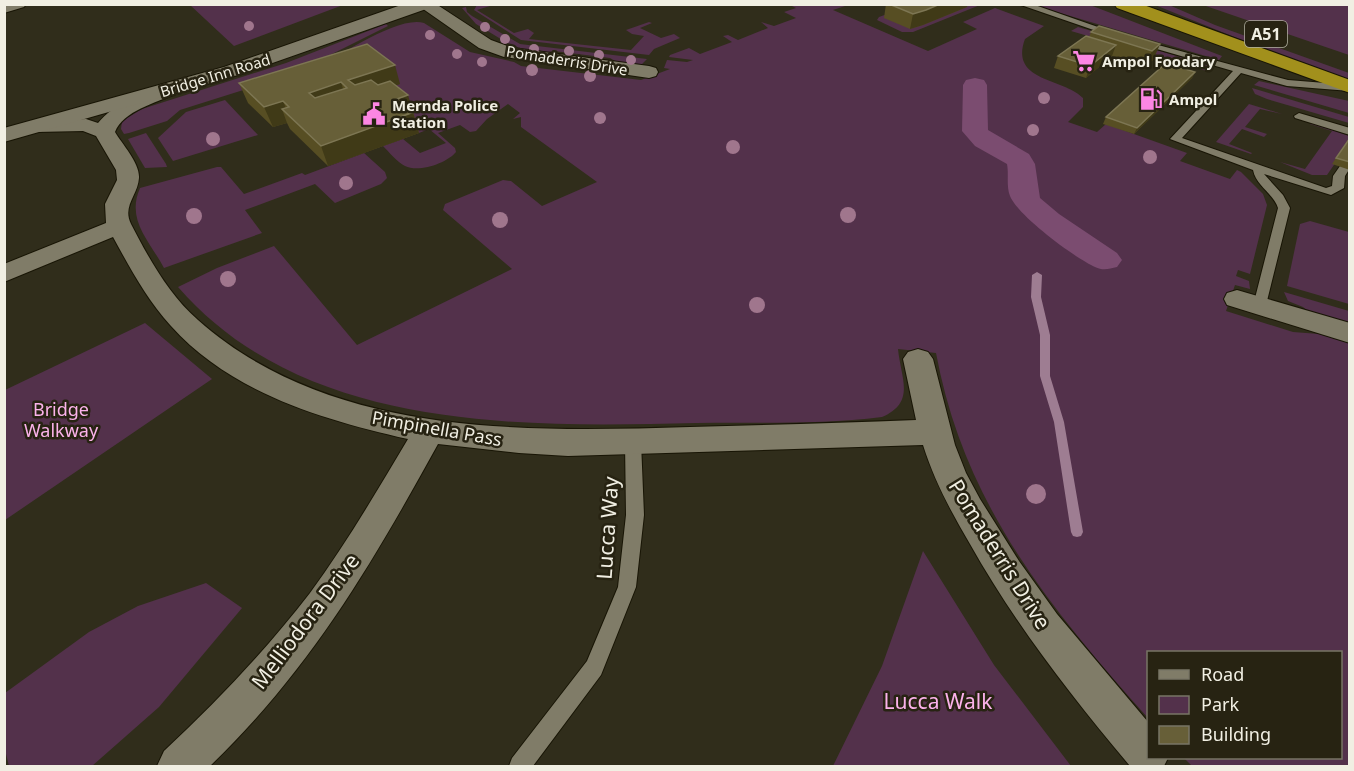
<svg xmlns="http://www.w3.org/2000/svg" width="1354" height="771" viewBox="0 0 1354 771" font-family="'Noto Sans',sans-serif">
<style>
.green{fill:#53314b}
.lines{fill:none;stroke-linecap:round;stroke-linejoin:round}
.stream{fill:#9e7d92;fill-rule:evenodd}
.canal{fill:#7b4c70;fill-rule:evenodd}
.service-casing{stroke:#181505;stroke-width:2}
.minor-casing{stroke:#181505;stroke-width:2}
.secondary-casing{stroke:#181505;stroke-width:2}
.trunk-casing{stroke:#181505;stroke-width:2}
.service{fill:#807c68;fill-rule:evenodd}
.minor{fill:#807c68;fill-rule:evenodd}
.secondary{fill:#807c68;fill-rule:evenodd}
.trunk{fill:#a2901c;fill-rule:evenodd}
.tree{fill:#a0768d}
.wall{fill:#574e23}
.shaded-wall{fill:#403a17}
.building{fill:#675f38;stroke:#7d7653;stroke-width:1.5;fill-rule:evenodd}
.labels{text-anchor:middle;dominant-baseline:central;stroke-width:5;stroke-linejoin:round;paint-order:stroke}
.far-street-label{font-size:15px;fill:#f1efe3;stroke:#272312}
.far-poi-label{font-size:15px;font-weight:bold;fill:#f1efe3;stroke:#272312;text-anchor:start}
.shield{fill:#272312;stroke:#b4b2a4;stroke-width:1.5}
.shield-label{font-size:16px;font-weight:bold;fill:#f1efe3}
.park-label{font-size:18px;fill:#fbb2ea;stroke:#272312}
.street-label{font-size:18px;fill:#f1efe3;stroke:#272312}
.near-street-label{font-size:21px;fill:#f1efe3;stroke:#272312}
.near-park-label{font-size:21px;fill:#fbb2ea;stroke:#272312}
</style>
<rect width="100%" height="100%" fill="#302d1b"/>
<g class="green">
<path d="M 190,5 L 343,5 L 234,46 Z"/>
<path d="M 477,5 L 493,5 L 477,10 L 514,33 L 528,29 L 534,33 L 529,39 L 631,50 L 644,36 L 632,34 L 626,30 L 649,22 L 652,23 L 640,28 L 661,38 L 674,34 L 680,38 L 654,49 L 649,55 L 521,40 L 474,10 Z"/>
<path d="M 790,5 L 848,5 L 833,10 L 928,51 L 977,29 L 963,22 L 995,8 L 1044,26 L 1025,39 C 1009,82 1064,78 1083,98 L 1083,107 L 1068,122 L 1097,132 L 1106,124 L 1187,153 L 1180,161 L 1230,179 L 1237,170 L 1241,172 L 1263,194 L 1267,205 L 1250,274 L 1238,270 L 1236,276 L 1249,281 L 1250,289 L 1235,285 L 1226,311 L 1293,332 L 1319,334 L 1349,343 L 1349,766 L 1192,766 L 1184,758 L 1340,758 L 1340,652 L 1148,652 L 1148,718 C 1049,607 964,504 936,353 L 898,349 C 901,379 916,402 882,417 C 821,425 758,422 696,423 C 520,427 304,432 178,287 L 217,268 L 274,246 L 357,345 L 512,269 L 443,210 L 445,204 L 503,180 L 511,181 L 542,206 L 597,182 L 521,127 L 521,117 L 513,119 L 520,113 L 508,104 L 487,119 L 476,131 L 470,132 L 460,125 L 438,133 L 455,148 L 456,152 C 447,163 419,173 405,166 C 397,162 389,152 383,146 L 403,139 L 420,153 L 446,143 L 429,129 L 419,133 L 380,91 L 399,84 L 312,71 C 336,58 398,15 424,23 L 470,52 L 514,62 L 521,66 L 641,80 L 670,69 L 664,68 L 667,60 L 687,62 L 693,60 L 669,57 L 670,55 L 689,48 L 700,54 L 732,42 L 723,36 L 728,35 L 738,40 L 768,28 L 761,22 L 774,26 L 796,18 L 784,12 L 796,8 Z"/>
<path d="M 912,5 L 980,5 L 913,32 L 902,32 L 877,20 L 879,17 Z"/>
<path d="M 1033,5 L 1090,5 L 1222,56 L 1219,60 Z"/>
<path d="M 1155,5 L 1169,5 L 1215,25 L 1349,73 L 1349,81 L 1269,51 Z"/>
<path d="M 1203,5 L 1349,5 L 1349,55 Z"/>
<path d="M 466,7 L 467,12 L 472,16 L 520,44 L 647,59 L 641,65 L 617,62 L 610,58 L 554,51 L 541,53 L 522,49 L 509,44 L 476,24 L 462,8 Z"/>
<path d="M 386,24 L 388,26 L 288,76 L 180,110 L 167,121 L 129,133 L 124,134 L 121,129 L 122,121 L 142,109 L 286,63 Z"/>
<path d="M 1078,27 L 1214,67 L 1210,72 L 1071,31 Z"/>
<path d="M 1259,81 L 1349,101 L 1349,113 L 1254,85 Z"/>
<path d="M 1252,88 L 1349,117 L 1349,123 L 1267,99 L 1255,94 Z"/>
<path d="M 225,100 L 258,135 L 173,161 L 158,138 L 186,112 Z"/>
<path d="M 1249,104 L 1282,114 L 1260,109 L 1245,127 L 1267,134 L 1264,137 L 1242,129 L 1229,144 L 1252,153 L 1251,154 L 1216,142 Z"/>
<path d="M 1311,122 L 1349,136 L 1349,143 L 1327,175 L 1312,175 L 1280,162 L 1305,169 L 1332,131 L 1310,124 Z"/>
<path d="M 146,133 L 166,164 L 167,167 L 145,168 L 128,139 Z"/>
<path d="M 364,153 L 385,172 L 387,178 L 381,184 L 335,203 L 315,184 L 245,210 L 262,233 L 164,268 C 149,240 126,220 140,188 L 217,167 L 221,167 L 244,194 L 302,173 L 305,175 Z"/>
<path d="M 1310,221 L 1349,232 L 1349,304 L 1287,286 L 1300,224 Z"/>
<path d="M 1284,292 L 1349,311 L 1349,325 L 1309,312 L 1303,307 L 1288,301 Z"/>
<path d="M 145,323 L 212,379 L 5,520 L 5,390 Z"/>
<path d="M 923,551 L 994,665 L 1071,766 L 833,766 L 882,666 Z"/>
<path d="M 206,583 L 242,608 L 159,707 L 92,766 L 9,766 L 5,750 L 5,693 L 89,632 L 138,606 Z"/>
</g>
<g class="lines">
<path class="stream" d="M 1037,272 L 1042,275 L 1041,297 L 1050,335 L 1050,376 L 1064,422 L 1083,532 L 1081,536 L 1077,537 L 1073,536 L 1071,532 L 1054,422 L 1040,376 L 1040,335 L 1031,297 L 1032,275 Z"/>
<path class="canal" d="M 975,78 L 984,80 L 987,85 L 988,130 L 1029,154 L 1035,164 L 1040,198 L 1059,214 L 1117,253 L 1122,260 L 1117,267 C 1109,269 1103,271 1095,267 C 1075,258 1018,216 1010,196 C 1006,186 1009,174 1007,164 L 975,146 L 962,131 L 963,85 L 966,80 Z"/>
<g class="service-casing">
<g id="service">
<path d="M 1018,4 L 1032,4 L 1118,34 L 1111,36 Z"/>
<path d="M 1136,39 L 1288,80 L 1350,85 L 1350,91 L 1287,86 L 1241,73 L 1182,138 L 1326,188 L 1332,186 L 1333,176 L 1340,166 L 1344,165 L 1350,168 L 1345,176 L 1344,188 L 1331,195 L 1264,174 L 1283,195 L 1290,208 L 1265,309 L 1260,311 L 1253,306 L 1278,208 C 1273,193 1256,186 1253,170 L 1170,139 L 1233,71 L 1136,43 Z"/>
<path d="M 1299,113 L 1350,128 L 1350,135 L 1295,118 L 1294,116 Z"/>
<path d="M 633,436 L 639,438 L 641,442 L 644,515 L 636,587 L 601,675 L 533,766 L 509,766 L 512,758 L 587,661 L 618,587 L 626,515 L 625,442 L 627,438 Z"/>
</g>
</g>
<g class="minor-casing">
<g id="minor">
<path d="M 4,4 L 26,4 L 24,7 L 4,13 Z"/>
<path d="M 416,4 L 436,4 L 491,40 L 513,48 L 649,66 L 656,68 L 658,72 L 656,76 L 649,78 L 504,57 L 479,48 Z"/>
<path d="M 168,84 L 175,86 L 178,90 L 175,94 C 156,103 123,111 115,132 C 122,144 140,163 139,178 C 138,195 122,206 131,224 C 148,257 169,295 198,320 C 330,437 524,432 690,427 C 765,425 841,423 916,420 L 903,359 L 908,352 L 918,349 L 928,352 L 933,359 L 955,445 L 966,473 L 980,499 L 1019,561 L 1057,614 L 1148,722 L 1148,758 L 1168,758 L 1164,766 L 1130,766 C 1071,696 1015,624 970,544 C 951,512 934,480 923,445 L 568,456 L 519,453 L 438,444 C 372,564 310,670 210,766 L 157,766 L 164,751 C 217,702 266,650 310,593 C 346,544 377,491 408,439 C 324,420 231,393 171,326 C 147,300 130,268 113,237 L 4,282 L 4,264 L 106,223 L 105,204 L 117,180 L 116,170 L 96,136 L 83,131 L 36,132 L 29,130 L 26,126 L 29,122 L 86,119 L 98,123 C 114,104 144,90 168,84 Z"/>
<path d="M 1237,290 L 1350,323 L 1350,343 L 1227,305 L 1224,299 L 1227,293 Z"/>
</g>
</g>
<g class="secondary-casing">
<path id="secondary" d="M 404,4 L 432,4 L 429,8 L 238,75 L 4,142 L 4,128 L 224,67 Z"/>
</g>
<g class="trunk-casing">
<path id="trunk" d="M 1114,4 L 1141,4 L 1350,80 L 1350,93 L 1117,8 Z"/>
</g>
<use href="#service" class="service"/>
<use href="#minor" class="minor"/>
<use href="#secondary" class="secondary"/>
<use href="#trunk" class="trunk"/>
</g>
<g class="tree">
<circle cx="249" cy="26" r="5"/>
<circle cx="485" cy="27" r="5"/>
<circle cx="430" cy="35" r="5"/>
<circle cx="505" cy="39" r="5"/>
<circle cx="534" cy="49" r="5"/>
<circle cx="569" cy="51" r="5"/>
<circle cx="457" cy="54" r="5"/>
<circle cx="599" cy="55" r="5"/>
<circle cx="631" cy="60" r="5"/>
<circle cx="482" cy="62" r="5"/>
<circle cx="532" cy="70" r="6"/>
<circle cx="590" cy="76" r="6"/>
<circle cx="1044" cy="98" r="6"/>
<circle cx="427" cy="107" r="6"/>
<circle cx="600" cy="118" r="6"/>
<circle cx="1033" cy="130" r="6"/>
<circle cx="213" cy="139" r="7"/>
<circle cx="733" cy="147" r="7"/>
<circle cx="1150" cy="157" r="7"/>
<circle cx="346" cy="183" r="7"/>
<circle cx="848" cy="215" r="8"/>
<circle cx="194" cy="216" r="8"/>
<circle cx="500" cy="220" r="8"/>
<circle cx="228" cy="279" r="8"/>
<circle cx="757" cy="305" r="8"/>
<circle cx="1036" cy="494" r="10"/>
</g>
<g class="wall">
<path d="M 886,4 L 968,4 L 967,7 L 923,25 L 910,29 L 884,18 Z"/>
<path d="M 1091,32 L 1160,44 L 1153,60 L 1145,66 L 1112,56 L 1086,78 L 1054,68 L 1058,56 L 1089,37 Z"/>
<path d="M 367,44 L 400,84 L 396,85 L 413,111 L 419,133 L 328,166 L 290,129 L 287,123 L 273,127 L 248,103 L 239,83 Z"/>
<path d="M 1195,72 L 1192,78 L 1134,134 L 1103,124 L 1106,117 Z"/>
<path d="M 1350,137 L 1350,170 L 1332,164 Z"/>
</g>
<g class="shaded-wall">
<path d="M 940,4 L 968,4 L 967,7 L 923,25 L 910,29 L 913,14 Z"/>
<path d="M 1160,44 L 1153,60 L 1145,66 L 1152,51 Z"/>
<path d="M 1116,45 L 1112,56 L 1086,78 L 1090,66 Z"/>
<path d="M 395,65 L 400,84 L 354,100 L 348,80 Z"/>
<path d="M 1195,72 L 1192,78 L 1134,134 L 1137,128 Z"/>
<path d="M 341,82 L 347,102 L 316,113 L 309,93 Z"/>
<path d="M 408,95 L 419,133 L 328,166 L 321,146 L 397,99 Z"/>
<path d="M 283,101 L 289,116 L 282,109 L 287,123 L 273,127 L 264,107 Z"/>
</g>
<g class="building">
<path d="M 889,4 L 940,4 L 926,10 L 913,14 Z"/>
<path d="M 1099,26 L 1160,44 L 1152,51 L 1091,32 Z"/>
<path d="M 1086,36 L 1116,45 L 1090,66 L 1058,56 Z"/>
<path d="M 367,44 L 395,65 L 348,80 L 355,85 L 371,80 L 378,85 L 390,81 L 408,95 L 397,99 L 414,112 L 321,146 L 282,109 L 289,107 L 283,101 L 264,107 L 239,83 ZM 341,82 L 347,88 L 315,98 L 309,93 Z"/>
<path d="M 1166,63 L 1195,72 L 1137,128 L 1106,117 Z"/>
<path d="M 1350,138 L 1350,162 L 1336,158 Z"/>
</g>
<defs>
<g id="supermarket-bare" transform="scale(1.8)"><path d="M-6-5.5h2.5l.6 2H6L4.5 2H-2.5L-4.4-4H-6ZM-1.5 3.2a1.3 1.3 0 1 0 .1 0ZM3 3.2a1.3 1.3 0 1 0 .1 0Z" fill="#fc86e3" stroke="#272312" stroke-width="2.5" paint-order="stroke"/></g>
<g id="fuel-bare" transform="scale(1.8)"><path d="M-5.5-6h7V0h2V4h1.3V-2.5L3-4.5l.8-.8L6-3V5H2.5V1h-1V6h-7ZM-4.2-4.7v3.2H.2V-4.7Z" fill="#fc86e3" stroke="#272312" stroke-width="2.5" paint-order="stroke"/></g>
<g id="civic-bare" transform="scale(1.8)"><path d="M-.6-6.5H3V-4.5H.6V-3L4-1V1h2V6H-6V1h2V-1L-.6-3ZM-1.2 2.5V6h2.4V2.5Z" fill="#fc86e3" stroke="#272312" stroke-width="2.5" paint-order="stroke"/></g>
</defs>
<g fill-rule="evenodd">
<use href="#supermarket-bare" x="1084" y="61"/>
<use href="#fuel-bare" x="1151" y="99"/>
<use href="#civic-bare" x="374" y="114"/>
</g>
<g class="labels">
<g class="far-street-label">
<text transform="translate(567 60) rotate(9)">Pomaderris Drive</text>
<text transform="translate(215 75) rotate(-17)">Bridge Inn Road</text>
</g>
<g class="far-poi-label">
<text x="1102" y="61">Ampol Foodary</text>
<text x="1169" y="99">Ampol</text>
<text x="392" y="105">Mernda Police<tspan x="392" dy="17">Station</tspan></text>
</g>
<rect class="shield" x="1245" y="21" width="42" height="26" rx="4.5"/>
<g class="shield-label">
<text x="1266" y="34">A51</text>
</g>
<g class="park-label">
<text x="61" y="409">Bridge<tspan x="61" dy="21">Walkway</tspan></text>
</g>
<g class="street-label">
<text transform="translate(437 428) rotate(10)">Pimpinella Pass</text>
</g>
<g class="near-street-label">
<text transform="translate(607 528) rotate(-86)">Lucca Way</text>
<text transform="translate(1000 554) rotate(58)">Pomaderris Drive</text>
<text transform="translate(305 621) rotate(-53)">Melliodora Drive</text>
</g>
<g class="near-park-label">
<text x="938" y="701">Lucca Walk</text>
</g>
</g>
<rect width="1354" height="771" fill="none" stroke="#f1efe3" stroke-width="12"/>
<rect x="1147" y="651" width="195" height="108" fill="#272312" stroke="#787566" stroke-width="1.5"/>
<rect x="1159" y="670" width="30" height="9" fill="#807c68" stroke="#787566" stroke-width="1.5"/>
<text x="1201" y="681" font-size="18" fill="#f1efe3">Road</text>
<rect x="1159" y="696" width="30" height="18" fill="#53314b" stroke="#787566" stroke-width="1.5"/>
<text x="1201" y="711" font-size="18" fill="#f1efe3">Park</text>
<rect x="1159" y="726" width="30" height="18" fill="#675f38" stroke="#787566" stroke-width="1.5"/>
<text x="1201" y="741" font-size="18" fill="#f1efe3">Building</text>
</svg>
